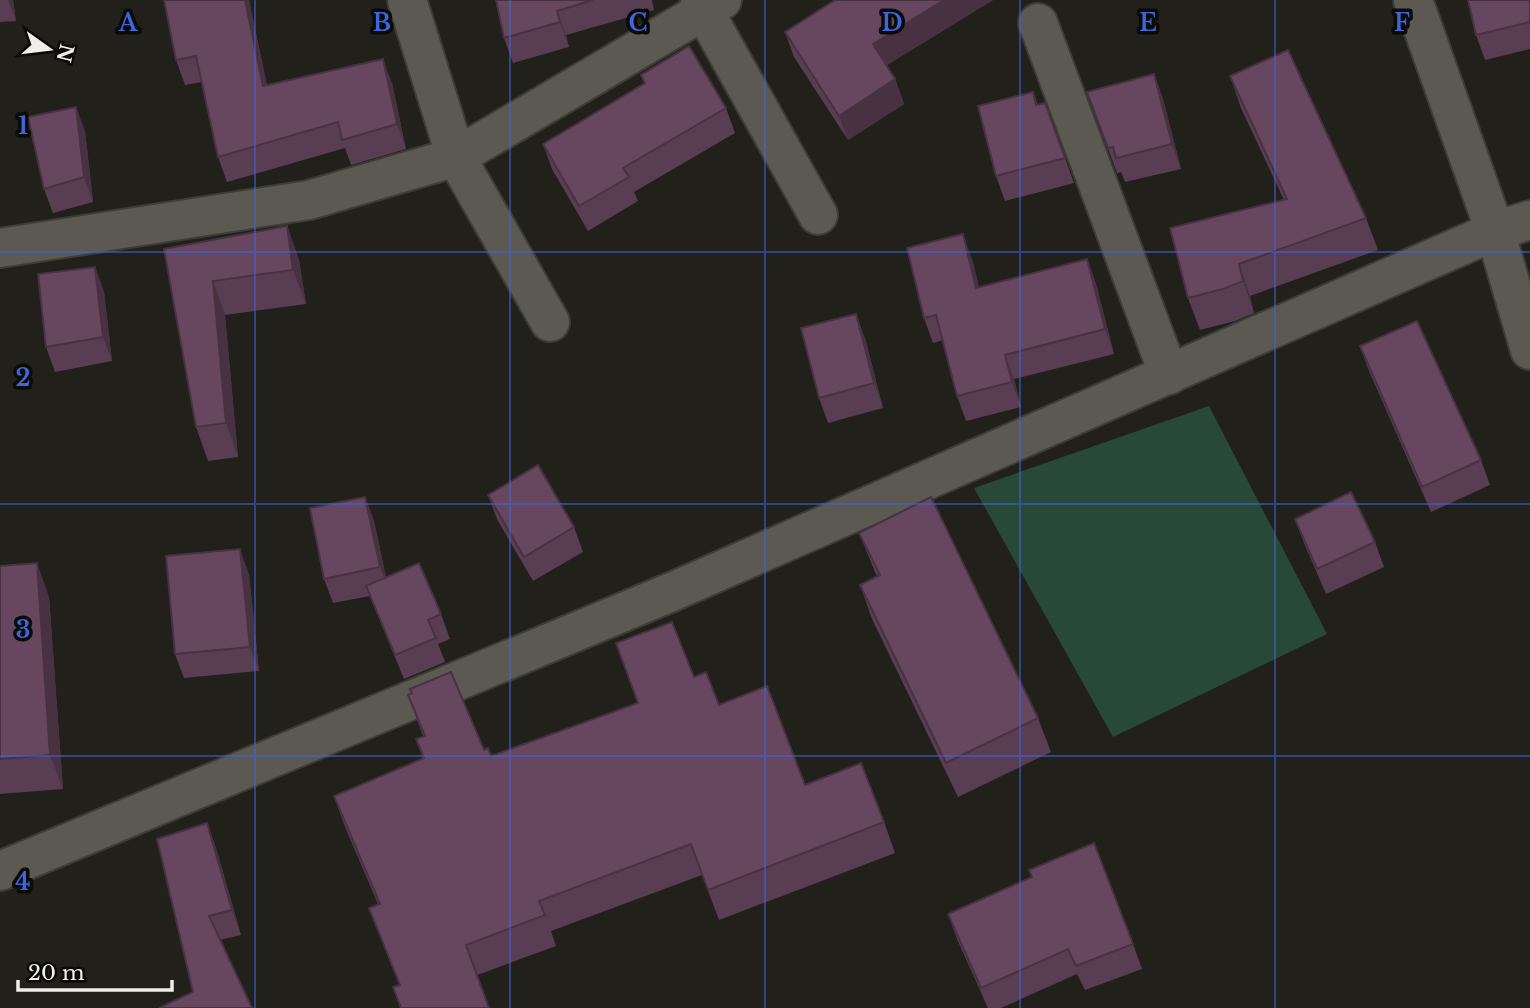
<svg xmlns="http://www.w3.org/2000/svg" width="1530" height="1008" viewBox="0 0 1530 1008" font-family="'Libre Baskerville',serif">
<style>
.green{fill:#274935}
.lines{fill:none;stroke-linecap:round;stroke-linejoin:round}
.minor-casing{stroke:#3d3c37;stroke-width:42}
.minor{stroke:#5b5952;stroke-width:38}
.wall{fill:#593d52}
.shaded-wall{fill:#483242}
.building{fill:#67475f;stroke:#483242;stroke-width:2}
.grid{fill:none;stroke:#3c66db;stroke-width:2;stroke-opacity:0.55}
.grid-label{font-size:23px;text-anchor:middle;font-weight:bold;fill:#3c66db;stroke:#0a0a07;stroke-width:7;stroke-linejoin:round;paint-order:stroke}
</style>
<rect width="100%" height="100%" fill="#21201a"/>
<path class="green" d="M 1209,406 L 1327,634 L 1113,737 L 974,488 Z"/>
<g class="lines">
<g class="minor-casing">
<g id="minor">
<path d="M 407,0 L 456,157 L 550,322"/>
<path d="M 700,0 L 704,11 L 818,215"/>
<path d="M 1413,0 L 1495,231 L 1530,350"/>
<path d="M 1038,23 L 1169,375"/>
<path d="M 0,248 L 309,200 L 456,157 L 722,0"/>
<path d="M 0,871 L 674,591 L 1495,231 L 1530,220"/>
</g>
</g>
<use href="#minor" class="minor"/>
</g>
<g class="wall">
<path d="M 0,0 L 13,0 L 16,21 L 0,22 Z"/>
<path d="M 249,0 L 267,85 L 392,83 L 406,149 L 351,165 L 345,148 L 227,182 L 218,157 L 202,82 L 185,85 L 176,60 Z"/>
<path d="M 496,0 L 652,0 L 654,10 L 566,35 L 569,47 L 513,63 L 504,38 Z"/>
<path d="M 835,0 L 993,0 L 887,65 L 895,79 L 904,104 L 848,140 L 794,57 L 785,32 Z"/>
<path d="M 1530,0 L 1530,49 L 1485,60 L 1476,35 Z"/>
<path d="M 1154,74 L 1163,99 L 1181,169 L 1125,182 L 1121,172 L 1117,173 L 1087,92 Z"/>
<path d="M 641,75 L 726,108 L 735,133 L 634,192 L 638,201 L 588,231 L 552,169 L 543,144 L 644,83 Z"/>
<path d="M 1230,76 L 1366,218 L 1378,250 L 1250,296 L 1254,313 L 1235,321 L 1200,330 L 1188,298 L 1284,200 L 1241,108 Z"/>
<path d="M 1033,92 L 1038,105 L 1045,103 L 1074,183 L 1005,201 L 996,176 Z"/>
<path d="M 85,131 L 93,202 L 53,213 L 44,189 Z"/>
<path d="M 287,226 L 299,260 L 306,304 L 225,315 L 238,457 L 208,461 L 196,427 L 164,249 Z"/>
<path d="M 972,259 L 979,287 L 1087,259 L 1096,284 L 1114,354 L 1014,379 L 1021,407 L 966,421 L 957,396 L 943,340 L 933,343 L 924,318 Z"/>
<path d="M 95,267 L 104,292 L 112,361 L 55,372 L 46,347 Z"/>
<path d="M 865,338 L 883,408 L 828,423 L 819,398 Z"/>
<path d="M 1360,346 L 1481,460 L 1490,485 L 1431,512 L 1369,371 Z"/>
<path d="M 488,495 L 574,527 L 583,552 L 533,581 L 497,519 Z"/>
<path d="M 365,497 L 374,521 L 386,577 L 441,614 L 450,639 L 438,644 L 445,662 L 404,679 L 370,596 L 333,603 L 324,579 Z"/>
<path d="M 1295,519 L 1375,542 L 1384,567 L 1326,594 L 1304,543 Z"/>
<path d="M 859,533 L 1038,718 L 1051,752 L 958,797 L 872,619 L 860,585 L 877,577 Z"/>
<path d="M 0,566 L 49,597 L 63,789 L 0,794 Z"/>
<path d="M 249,574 L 259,671 L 184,678 L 175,654 Z"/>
<path d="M 694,677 L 719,705 L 805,785 L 884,822 L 895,853 L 719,920 L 702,875 L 551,931 L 556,946 L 477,975 L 399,985 L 369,908 L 378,904 L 345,827 L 334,796 L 423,759 L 416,739 L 423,736 L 408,695 L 491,756 L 638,703 Z"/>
<path d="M 207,823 L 216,848 L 241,935 L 220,940 L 193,992 Z"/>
<path d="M 1029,870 L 1133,944 L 1142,969 L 1085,990 L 1077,974 L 1001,1008 L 988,1008 L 957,939 L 948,914 L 1031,877 Z"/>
</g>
<g class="shaded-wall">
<path d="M 8,0 L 13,0 L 16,21 Z"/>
<path d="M 245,0 L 249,0 L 272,111 L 263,86 Z"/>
<path d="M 944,0 L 993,0 L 882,68 L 873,44 Z"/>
<path d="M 557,11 L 566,35 L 569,47 L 560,22 Z"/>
<path d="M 383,59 L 392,83 L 406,149 L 397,124 Z"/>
<path d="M 1154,74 L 1163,99 L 1181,169 L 1172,144 Z"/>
<path d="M 895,79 L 904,104 L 848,140 L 839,116 Z"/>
<path d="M 76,107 L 85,131 L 93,202 L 84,177 Z"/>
<path d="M 287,226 L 299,260 L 306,304 L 293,270 Z"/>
<path d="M 963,234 L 972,259 L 985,312 L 976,288 Z"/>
<path d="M 1087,259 L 1096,284 L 1114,354 L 1105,329 Z"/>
<path d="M 1239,264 L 1250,296 L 1254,313 L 1243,281 Z"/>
<path d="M 95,267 L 104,292 L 112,361 L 103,337 Z"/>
<path d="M 213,281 L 225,315 L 238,457 L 226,423 Z"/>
<path d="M 856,314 L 865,338 L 883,408 L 874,383 Z"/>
<path d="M 1005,355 L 1014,379 L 1021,407 L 1012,382 Z"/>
<path d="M 365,497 L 374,521 L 389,592 L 380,567 Z"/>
<path d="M 240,549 L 249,574 L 259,671 L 250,647 Z"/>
<path d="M 37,563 L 49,597 L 63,789 L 50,755 Z"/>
<path d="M 207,823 L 216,848 L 241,935 L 232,910 Z"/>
</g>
<g class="building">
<path d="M 164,0 L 245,0 L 263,86 L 383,59 L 397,124 L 342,140 L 338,122 L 218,157 L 196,56 L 176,60 Z"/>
<path d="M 496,0 L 593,0 L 557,11 L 560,22 L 504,38 Z"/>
<path d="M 835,0 L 944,0 L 873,44 L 895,79 L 839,116 L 785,32 Z"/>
<path d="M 1468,0 L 1530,0 L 1530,22 L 1476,35 Z"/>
<path d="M 689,46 L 726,108 L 623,168 L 629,177 L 579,206 L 543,144 L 645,83 L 641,75 Z"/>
<path d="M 1288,50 L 1366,218 L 1239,264 L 1243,281 L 1223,289 L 1188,298 L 1170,228 L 1287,199 L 1230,76 Z"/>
<path d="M 1154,74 L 1172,144 L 1116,158 L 1113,147 L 1108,148 L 1087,92 Z"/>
<path d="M 1033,92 L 1036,105 L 1045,103 L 1065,158 L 996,176 L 978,106 Z"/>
<path d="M 76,107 L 84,177 L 44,189 L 28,117 Z"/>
<path d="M 287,226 L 293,270 L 213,281 L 226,423 L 196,427 L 164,249 Z"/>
<path d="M 963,234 L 976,288 L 1087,259 L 1105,329 L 1005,355 L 1012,382 L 957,396 L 936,315 L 924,318 L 907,248 Z"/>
<path d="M 95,267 L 103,337 L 46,347 L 38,274 Z"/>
<path d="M 856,314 L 874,383 L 819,398 L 801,328 Z"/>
<path d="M 1417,321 L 1481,460 L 1422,487 L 1360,346 Z"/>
<path d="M 538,465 L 574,527 L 524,557 L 488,495 Z"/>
<path d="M 1351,492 L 1375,542 L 1317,569 L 1295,519 Z"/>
<path d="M 365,497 L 380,567 L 324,579 L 310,508 Z"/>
<path d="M 931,497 L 1038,718 L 946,763 L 860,585 L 880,575 L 859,533 Z"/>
<path d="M 240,549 L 250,647 L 175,654 L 166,556 Z"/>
<path d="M 37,563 L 50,755 L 0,759 L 0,566 Z"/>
<path d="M 419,563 L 441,614 L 428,620 L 436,638 L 395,655 L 366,586 Z"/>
<path d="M 672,622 L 694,677 L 706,672 L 719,705 L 767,686 L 805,785 L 861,763 L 884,822 L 708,890 L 691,844 L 539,901 L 545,915 L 466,945 L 489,1008 L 401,1008 L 393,987 L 400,985 L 369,908 L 380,904 L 334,796 L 424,758 L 416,739 L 425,736 L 408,695 L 412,693 L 410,689 L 451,672 L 484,750 L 488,748 L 491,756 L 638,703 L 616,643 Z"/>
<path d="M 207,823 L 232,910 L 209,916 L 252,1008 L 159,1008 L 193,992 L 157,839 Z"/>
<path d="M 1094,843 L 1133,944 L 1076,966 L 1068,949 L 981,988 L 948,914 L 1032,877 L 1029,870 Z"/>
</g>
<path class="grid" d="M 255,0 L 255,1008M 510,0 L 510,1008M 765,0 L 765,1008M 1020,0 L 1020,1008M 1275,0 L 1275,1008M 0,252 L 1530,252M 0,504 L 1530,504M 0,756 L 1530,756"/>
<g class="grid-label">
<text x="128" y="31">A</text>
<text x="382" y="31">B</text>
<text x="638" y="31">C</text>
<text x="892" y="31">D</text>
<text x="1148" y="31">E</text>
<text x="1402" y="31">F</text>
<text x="23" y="134">1</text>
<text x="23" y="386">2</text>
<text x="23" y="638">3</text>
<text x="23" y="890">4</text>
</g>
<g transform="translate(49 49) rotate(104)" stroke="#0a0a07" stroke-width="5" paint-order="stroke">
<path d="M0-5L12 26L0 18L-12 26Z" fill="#efeeea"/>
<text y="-10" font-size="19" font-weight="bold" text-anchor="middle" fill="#efeeea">N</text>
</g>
<path d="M18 980v10h154v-10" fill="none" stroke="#efeeea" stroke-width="3.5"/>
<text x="28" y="980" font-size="21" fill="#efeeea" stroke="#0a0a07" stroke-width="5" paint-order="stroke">20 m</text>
</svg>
